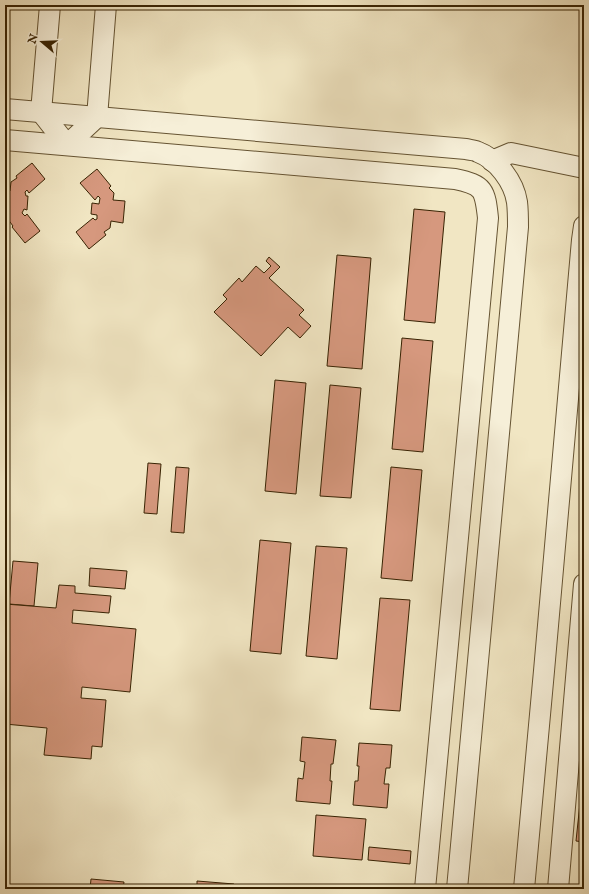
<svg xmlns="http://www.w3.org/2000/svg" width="589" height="894" viewBox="0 0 589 894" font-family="'IM FELL English',serif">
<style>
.building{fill:#d6987e;stroke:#382303}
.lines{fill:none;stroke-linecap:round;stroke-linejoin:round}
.minor-casing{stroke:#665433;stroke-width:22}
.minor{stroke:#f6efd8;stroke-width:20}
</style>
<rect width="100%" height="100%" fill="#f1e6c3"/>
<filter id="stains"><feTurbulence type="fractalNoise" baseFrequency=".005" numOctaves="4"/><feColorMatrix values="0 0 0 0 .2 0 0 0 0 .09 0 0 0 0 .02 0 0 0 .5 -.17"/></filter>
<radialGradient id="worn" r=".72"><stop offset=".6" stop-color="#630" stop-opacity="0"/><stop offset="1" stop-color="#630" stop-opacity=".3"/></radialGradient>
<g class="building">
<path d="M 32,163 L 45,179 L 29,193 L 27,190 L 25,192 L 26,196 L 28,196 L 27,210 L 24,209 L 22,213 L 25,216 L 27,214 L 40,231 L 25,243 L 12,227 L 13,226 L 7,218 L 8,212 L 5,212 L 5,190 L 10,191 L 11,182 L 17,178 L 16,176 Z"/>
<path d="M 97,169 L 111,186 L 109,188 L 114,193 L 113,200 L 125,201 L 123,223 L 111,221 L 110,228 L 104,232 L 106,235 L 89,249 L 76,232 L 93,218 L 95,220 L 97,219 L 97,215 L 91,214 L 92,203 L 99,204 L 100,198 L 98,196 L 95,200 L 80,183 Z"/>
<path d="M 414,209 L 445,212 L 435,323 L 404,320 Z"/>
<path d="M 337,255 L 371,258 L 362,369 L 327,366 Z"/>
<path d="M 269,257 L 280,267 L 269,278 L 304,310 L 299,315 L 311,326 L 300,338 L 288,327 L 261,356 L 214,312 L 227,299 L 223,295 L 239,278 L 242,282 L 256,266 L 264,273 L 271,266 L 266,261 Z"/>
<path d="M 402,338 L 433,341 L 423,452 L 392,449 Z"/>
<path d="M 275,380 L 306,383 L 296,494 L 265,491 Z"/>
<path d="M 330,385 L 361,388 L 351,498 L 320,496 Z"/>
<path d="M 148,463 L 161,464 L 157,514 L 144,513 Z"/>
<path d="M 176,467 L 189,468 L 184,533 L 171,532 Z"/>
<path d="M 391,467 L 422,470 L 412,581 L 381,578 Z"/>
<path d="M 260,540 L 291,543 L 281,654 L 250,651 Z"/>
<path d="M 316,546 L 347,548 L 337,659 L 306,656 Z"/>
<path d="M 13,561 L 38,563 L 34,606 L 9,604 Z"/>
<path d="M 90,568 L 127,571 L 125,589 L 89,586 Z"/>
<path d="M 59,585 L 75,586 L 75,593 L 111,596 L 109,613 L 73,610 L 72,623 L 136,629 L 130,692 L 82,687 L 81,698 L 106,700 L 102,747 L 92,746 L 91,759 L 44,755 L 47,728 L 5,724 L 5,604 L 56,608 Z"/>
<path d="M 380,598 L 410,600 L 400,711 L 370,709 Z"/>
<path d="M 302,737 L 336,740 L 333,764 L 331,764 L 330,781 L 332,781 L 330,804 L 296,801 L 298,778 L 303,779 L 305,762 L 300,761 Z"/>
<path d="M 359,743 L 392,745 L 390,768 L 386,768 L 384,784 L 389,784 L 387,808 L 353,805 L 355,781 L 358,781 L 359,766 L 357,766 Z"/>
<path d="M 582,784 L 584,784 L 584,842 L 576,841 Z"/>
<path d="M 316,815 L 366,819 L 362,860 L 313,856 Z"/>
<path d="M 369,847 L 411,851 L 410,864 L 368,860 Z"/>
<path d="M 91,879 L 124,882 L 123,889 L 90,889 Z"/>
<path d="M 197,881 L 234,884 L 233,889 L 197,889 Z"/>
<path d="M 12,885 L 42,887 L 42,889 L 11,889 Z"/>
</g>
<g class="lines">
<g class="minor-casing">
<g id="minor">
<path d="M 50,5 L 41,112 L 67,145 L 97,117 L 106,5"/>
<path d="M 5,109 L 466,149 C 470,150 475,150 478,152 C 497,159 514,182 517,202 C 518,210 518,219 518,227 L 457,889"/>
<path d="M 5,140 L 455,179 C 484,185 485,190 488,218 L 425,889"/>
<path d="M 492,161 L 511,153 L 584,168"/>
<path d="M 524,889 L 544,671 L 582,240 L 584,226"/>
<path d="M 558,889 L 584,584"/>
</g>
</g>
<use href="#minor" class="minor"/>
</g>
<rect width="589" height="894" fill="none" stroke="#f1e6c3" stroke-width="20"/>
<rect x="6" y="6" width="577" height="882" fill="none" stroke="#382303" stroke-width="2"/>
<rect x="10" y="10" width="569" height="874" fill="none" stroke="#382303"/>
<g transform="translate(42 42) rotate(289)" stroke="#f6efd8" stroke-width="3" paint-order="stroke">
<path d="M0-3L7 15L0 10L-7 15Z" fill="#382303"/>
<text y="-6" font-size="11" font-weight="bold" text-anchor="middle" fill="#382303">N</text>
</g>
<rect width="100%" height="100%" filter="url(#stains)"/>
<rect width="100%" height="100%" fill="url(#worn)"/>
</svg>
